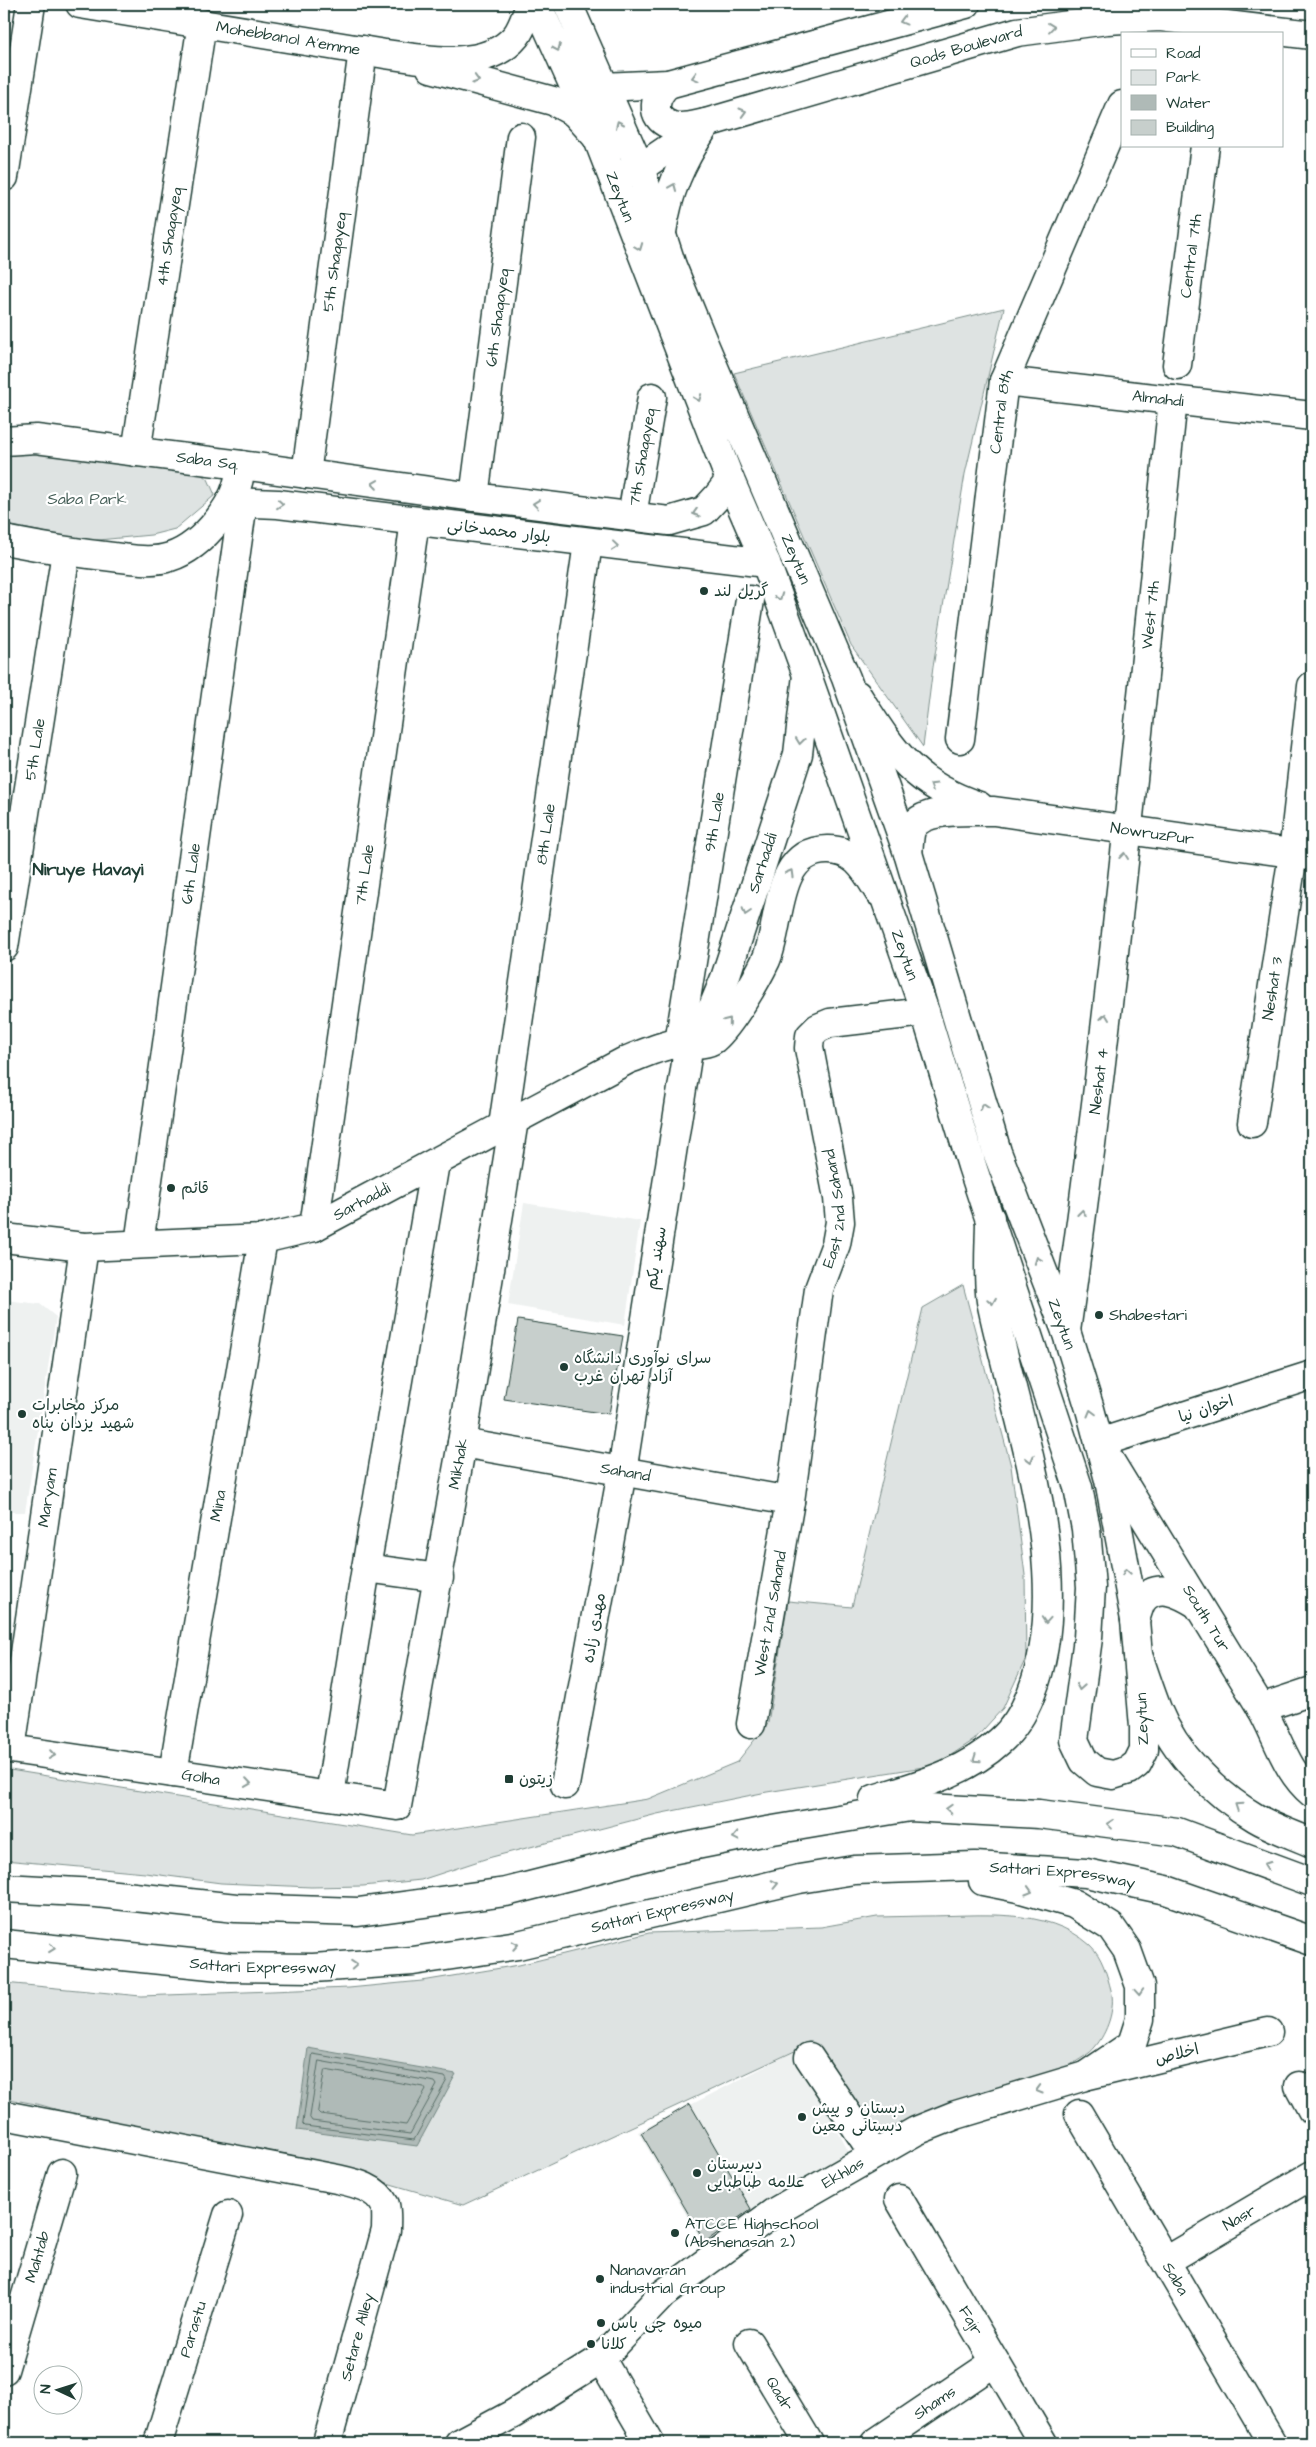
<svg xmlns="http://www.w3.org/2000/svg" width="1316" height="2447" viewBox="0 0 1316 2447" font-family="'Architects Daughter','Playpen Sans Arabic',sans-serif">
<style>
.built{fill:#eef1f0}
.green{fill:#dee3e2;stroke:#7e908b}
.water{fill:#afbab7;stroke:#758883}
.lines{fill:none;stroke-linecap:round;stroke-linejoin:round}
.shore{stroke:#596f68;stroke-width:1}
.building{fill:#c7cfcc;stroke:#1f3d34}
.minor-casing{stroke:#1f3d34;stroke-width:31}
.major-casing{stroke:#1f3d34;stroke-width:31}
.highway-casing{stroke:#1f3d34;stroke-width:31}
.minor{stroke:#fff;stroke-width:28}
.major{stroke:#fff;stroke-width:28}
.highway{stroke:#fff;stroke-width:28}
.oneway{stroke:#8f9e9a}
.poi-dot{fill:#1f3d34;stroke:#fff;stroke-width:2}
.labels{text-anchor:middle;dominant-baseline:central;stroke-width:4.5;stroke-linejoin:round;paint-order:stroke}
.street-label{font-size:16px;fill:#1f3d34;stroke:#fff}
.park-label{font-size:16px;fill:#455e57;stroke:#fff}
.poi-label{font-size:16px;fill:#1f3d34;stroke:#fff;text-anchor:start}
.neighbourhood-label{font-size:18px;font-weight:bold;fill:#1f3d34;stroke:#fff}
</style>
<rect width="100%" height="100%" fill="#fff"/>
<filter id="ink" filterUnits="userSpaceOnUse"><feTurbulence type="fractalNoise" baseFrequency=".02" numOctaves="2"/><feDisplacementMap in="SourceGraphic" scale="10" xChannelSelector="R" yChannelSelector="G"/><feConvolveMatrix kernelMatrix="1 2 1 2 8 2 1 2 1" color-interpolation-filters="sRGB"/></filter>
<g filter="url(#ink)">
<g class="built">
<path d="M 524,1203 L 640,1221 L 625,1325 L 508,1305 Z"/>
<path d="M 4,1300 L 40,1304 L 56,1317 L 25,1512 L 4,1512 Z"/>
<path d="M 795,2051 L 853,2160 L 809,2182 L 704,2245 L 638,2132 Z"/>
<path d="M 555,2439 L 591,2439 L 598,2443 L 545,2443 Z"/>
</g>
<g class="green">
<path d="M 1004,308 L 965,474 L 933,667 L 923,747 L 851,645 L 734,373 Z"/>
<path d="M 23,448 L 197,472 L 208,479 L 215,495 L 175,529 L 151,535 L 88,541 L 13,526 L 4,521 L 4,459 Z"/>
<path d="M 963,1285 L 1011,1466 L 1025,1575 L 1026,1658 L 1003,1708 L 974,1740 L 936,1765 L 767,1792 L 657,1814 L 488,1858 L 421,1880 L 363,1886 L 311,1887 L 221,1883 L 145,1873 L 4,1860 L 4,1769 L 412,1835 L 648,1799 L 737,1762 L 768,1723 L 788,1601 L 852,1607 L 923,1308 Z"/>
<path d="M 924,1916 C 979,1916 1046,1906 1090,1945 C 1102,1956 1107,1975 1111,1990 C 1116,2008 1107,2033 1095,2047 C 1090,2054 1078,2060 1071,2065 L 870,2136 L 812,2043 L 463,2205 L 287,2154 L 159,2139 L 41,2105 L 4,2098 L 4,1983 L 141,1996 L 349,1988 L 422,1981 L 519,1965 L 649,1933 L 821,1927 L 877,1917 Z"/>
</g>
<path class="water" d="M 308,2048 L 456,2074 L 417,2146 L 297,2130 Z"/>
<g class="lines">
<g class="shore">
<path d="M 313,2054 L 445,2077 L 447,2080 L 414,2140 L 305,2126 L 303,2124 Z"/>
<path d="M 319,2061 L 435,2082 L 437,2085 L 410,2134 L 312,2121 L 310,2118 Z"/>
<path d="M 325,2070 L 424,2087 L 426,2090 L 406,2125 L 320,2114 L 318,2112 Z"/>
</g>
</g>
<g class="building">
<path d="M 518,1320 L 623,1336 L 609,1414 L 504,1399 Z"/>
<path d="M 690,2104 L 751,2209 L 705,2242 L 641,2133 Z"/>
</g>
<g class="lines">
<g class="minor-casing">
<g id="minor">
<path id="s1" d="M 80,4 L 379,53 C 420,59 486,73 516,36 C 523,27 526,14 531,4"/>
<path d="M 431,68 L 553,101 L 575,113 L 595,135"/>
<path d="M 4,177 L 31,4"/>
<path id="s2" d="M 1177,365 L 1205,146"/>
<path id="s3" d="M 1004,381 L 1312,416"/>
<path id="s4" d="M 4,441 L 36,439 L 241,465 C 239,487 232,502 218,520 C 206,535 189,551 170,557 C 152,563 132,559 113,557 C 76,553 40,547 4,540"/>
<path id="s5" d="M 136,452 L 202,23"/>
<path d="M 241,465 L 474,497 L 669,521 L 704,511 L 718,496 L 730,480"/>
<path id="s6" d="M 306,474 L 363,50"/>
<path id="s7" d="M 474,497 L 521,137"/>
<path d="M 231,502 L 278,504 L 766,563"/>
<path id="s8" d="M 632,516 L 652,397"/>
<path d="M 857,695 C 893,751 912,784 979,806"/>
<path id="s9" d="M 960,739 L 1004,381 L 1122,105"/>
<path id="s10" d="M 908,853 C 909,846 909,836 911,830 C 921,806 972,812 994,811 L 1312,856"/>
<path id="s11" d="M 4,947 L 66,552"/>
<path id="s12" d="M 679,1043 L 750,600"/>
<path id="s13" d="M 1252,1123 L 1293,854 L 1312,686"/>
<path id="s14" d="M 503,1126 L 588,543"/>
<path id="s15" d="M 314,1227 L 415,521"/>
<path id="s16" d="M 4,1238 L 84,1247 L 263,1239 L 314,1227 L 627,1060 C 643,1054 664,1044 681,1043 C 692,1043 705,1046 714,1039 C 731,1024 756,981 766,960 C 782,925 773,851 827,850 C 855,849 866,871 879,892"/>
<path id="s17" d="M 139,1244 L 243,502"/>
<path id="s18" d="M 1066,1331 C 1110,1022 1140,711 1173,400"/>
<path id="s19" d="M 1312,1375 L 1099,1443 C 1152,1531 1207,1618 1260,1706 C 1277,1735 1286,1772 1312,1793"/>
<path id="s20" d="M 462,1443 L 790,1501"/>
<path d="M 366,1568 L 439,1578"/>
<path d="M 1135,1620 C 1137,1614 1139,1606 1142,1601 C 1157,1581 1181,1594 1197,1604"/>
<path d="M 1261,1708 L 1312,1691"/>
<path id="s21" d="M 751,1724 L 790,1501 L 819,1289 L 836,1244 L 840,1222 L 838,1198 L 809,1048 L 810,1036 L 818,1028 L 830,1023 L 925,1012"/>
<path id="s22" d="M 4,1748 L 397,1806 L 462,1443 L 514,1120"/>
<path id="s23" d="M 11,1749 L 84,1247"/>
<path id="s24" d="M 173,1773 L 263,1239"/>
<path id="s25" d="M 565,1785 L 622,1472 L 689,1044 L 713,1007 L 725,978 L 798,754 L 807,675"/>
<path d="M 330,1795 L 366,1568 L 435,1163"/>
<path d="M 809,2057 L 874,2154"/>
<path d="M 1299,2086 L 1312,2110"/>
<path id="s26" d="M 1079,2114 L 1272,2443"/>
<path d="M 4,2115 L 337,2179 C 355,2183 376,2187 385,2205 C 387,2212 386,2223 386,2230 L 327,2443"/>
<path id="s27" d="M 899,2199 L 1043,2443"/>
<path id="s28" d="M 1166,2261 L 1312,2175"/>
<path id="s29" d="M 749,2343 L 809,2443"/>
<path d="M 601,2359 L 650,2443"/>
<path id="s30" d="M 4,2370 L 62,2173"/>
<path id="s31" d="M 158,2443 L 228,2215"/>
<path id="s32" d="M 459,2443 L 513,2414 L 601,2359 L 663,2294 L 773,2213 L 916,2131 L 956,2115 L 1085,2076 L 1268,2032"/>
<path id="s33" d="M 875,2443 L 995,2362"/>
</g>
</g>
<g class="major-casing">
<g id="major">
<path id="s34" d="M 537,4 L 599,142 L 730,480 L 766,563 L 807,675 L 925,1012 L 972,1166 L 1078,1487 L 1086,1529 L 1091,1587 L 1088,1638 L 1074,1740 L 1084,1761 L 1097,1772 L 1113,1775 L 1129,1770 L 1137,1764 L 1144,1750 L 1144,1727 L 1135,1620 L 1109,1480 L 1090,1409 L 1066,1331 L 997,1152 L 908,853 L 846,678 L 704,344 L 672,266 L 640,168 L 568,4"/>
<path d="M 668,84 C 654,96 649,117 670,125 C 681,130 695,125 706,123"/>
<path d="M 603,87 L 668,84 L 966,4"/>
<path id="s35" d="M 624,174 L 640,168 L 706,123 L 1017,32 L 1107,20 L 1160,17 L 1312,35"/>
<path d="M 662,232 C 668,191 681,163 703,129"/>
</g>
</g>
<g class="highway-casing">
<g id="highway">
<path d="M 1138,1655 C 1144,1673 1150,1691 1157,1709 C 1175,1754 1215,1794 1256,1818 C 1273,1828 1294,1835 1312,1843"/>
<path d="M 874,1799 C 919,1785 965,1773 1000,1741 C 1015,1728 1024,1712 1031,1694 C 1078,1575 1015,1419 991,1301 C 987,1278 990,1242 990,1218"/>
<path d="M 983,1881 L 1018,1888 L 1074,1904 L 1111,1927 L 1127,1950 L 1140,1986 L 1140,2019 L 1132,2044 L 1085,2076"/>
<path d="M 4,1888 L 97,1893 L 236,1908 L 358,1912 L 506,1892 L 671,1850 L 767,1831 L 910,1807 L 1039,1814 L 1177,1832 L 1312,1882"/>
<path id="s36" d="M 4,1944 L 230,1967 L 313,1968 L 413,1961 L 518,1945 L 799,1879 L 854,1870 L 975,1866 L 1086,1873 L 1166,1890 L 1312,1941"/>
</g>
</g>
<use href="#minor" class="minor"/>
<use href="#major" class="major"/>
<use href="#highway" class="highway"/>
</g>
<defs><path id="oneway-chevron" d="M-2-3.5L2.5 0L-2 3.5" fill="none" stroke-width="1.6" stroke-linecap="round" stroke-linejoin="round" transform="scale(1.25)"/></defs>
<g class="oneway">
<use href="#oneway-chevron" transform="translate(903 21) rotate(165)"/>
<use href="#oneway-chevron" transform="translate(1051 27) rotate(-7)"/>
<use href="#oneway-chevron" transform="translate(557 48) rotate(66)"/>
<use href="#oneway-chevron" transform="translate(695 77) rotate(165)"/>
<use href="#oneway-chevron" transform="translate(476 80) rotate(16)"/>
<use href="#oneway-chevron" transform="translate(743 112) rotate(-16)"/>
<use href="#oneway-chevron" transform="translate(619 124) rotate(-114)"/>
<use href="#oneway-chevron" transform="translate(673 187) rotate(-67)"/>
<use href="#oneway-chevron" transform="translate(639 247) rotate(69)"/>
<use href="#oneway-chevron" transform="translate(698 398) rotate(69)"/>
<use href="#oneway-chevron" transform="translate(375 484) rotate(-172)"/>
<use href="#oneway-chevron" transform="translate(280 504) rotate(5)"/>
<use href="#oneway-chevron" transform="translate(536 504) rotate(-173)"/>
<use href="#oneway-chevron" transform="translate(696 513) rotate(163)"/>
<use href="#oneway-chevron" transform="translate(615 546) rotate(6)"/>
<use href="#oneway-chevron" transform="translate(779 597) rotate(70)"/>
<use href="#oneway-chevron" transform="translate(800 741) rotate(97)"/>
<use href="#oneway-chevron" transform="translate(933 786) rotate(-148)"/>
<use href="#oneway-chevron" transform="translate(1124 856) rotate(-83)"/>
<use href="#oneway-chevron" transform="translate(790 873) rotate(-60)"/>
<use href="#oneway-chevron" transform="translate(746 912) rotate(108)"/>
<use href="#oneway-chevron" transform="translate(1105 1017) rotate(-83)"/>
<use href="#oneway-chevron" transform="translate(728 1021) rotate(-51)"/>
<use href="#oneway-chevron" transform="translate(984 1107) rotate(-107)"/>
<use href="#oneway-chevron" transform="translate(1082 1213) rotate(-83)"/>
<use href="#oneway-chevron" transform="translate(1038 1260) rotate(-111)"/>
<use href="#oneway-chevron" transform="translate(992 1301) rotate(81)"/>
<use href="#oneway-chevron" transform="translate(1091 1413) rotate(-105)"/>
<use href="#oneway-chevron" transform="translate(1030 1459) rotate(76)"/>
<use href="#oneway-chevron" transform="translate(1126 1572) rotate(-100)"/>
<use href="#oneway-chevron" transform="translate(1046 1620) rotate(94)"/>
<use href="#oneway-chevron" transform="translate(1080 1687) rotate(100)"/>
<use href="#oneway-chevron" transform="translate(52 1755) rotate(8)"/>
<use href="#oneway-chevron" transform="translate(976 1759) rotate(145)"/>
<use href="#oneway-chevron" transform="translate(248 1783) rotate(8)"/>
<use href="#oneway-chevron" transform="translate(1238 1806) rotate(-146)"/>
<use href="#oneway-chevron" transform="translate(949 1809) rotate(-177)"/>
<use href="#oneway-chevron" transform="translate(1110 1824) rotate(-173)"/>
<use href="#oneway-chevron" transform="translate(736 1837) rotate(169)"/>
<use href="#oneway-chevron" transform="translate(1267 1865) rotate(-160)"/>
<use href="#oneway-chevron" transform="translate(775 1884) rotate(-12)"/>
<use href="#oneway-chevron" transform="translate(1029 1891) rotate(17)"/>
<use href="#oneway-chevron" transform="translate(515 1945) rotate(-10)"/>
<use href="#oneway-chevron" transform="translate(52 1948) rotate(6)"/>
<use href="#oneway-chevron" transform="translate(354 1965) rotate(-4)"/>
<use href="#oneway-chevron" transform="translate(1139 1992) rotate(86)"/>
<use href="#oneway-chevron" transform="translate(1039 2090) rotate(164)"/>
</g>
</g>
<g class="poi-dot">
<circle cx="704" cy="591" r="5"/>
<circle cx="171" cy="1188" r="5"/>
<circle cx="1099" cy="1315" r="5"/>
<circle cx="564" cy="1367" r="5"/>
<circle cx="22" cy="1414" r="5"/>
<rect x="504" y="1774" width="10" height="10" rx="2.5"/>
<circle cx="802" cy="2117" r="5"/>
<circle cx="697" cy="2173" r="5"/>
<circle cx="675" cy="2233" r="5"/>
<circle cx="600" cy="2279" r="5"/>
<circle cx="601" cy="2323" r="5"/>
<circle cx="591" cy="2344" r="5"/>
</g>
<g class="labels">
<g class="street-label">
<text stroke="none"><textPath href="#s1" startOffset="211">Mohebbanol A'emme</textPath></text>
<text stroke="none"><textPath href="#s35" startOffset="368">Qods Boulevard</textPath></text>
<text stroke="none"><textPath href="#s34" startOffset="210">Zeytun</textPath></text>
<text stroke="none"><textPath href="#s5" startOffset="218">4th Shaqayeq</textPath></text>
<text stroke="none"><textPath href="#s2" startOffset="110">Central 7th</textPath></text>
<text stroke="none"><textPath href="#s6" startOffset="214">5th Shaqayeq</textPath></text>
<text stroke="none"><textPath href="#s7" startOffset="181">6th Shaqayeq</textPath></text>
<text stroke="none"><textPath href="#s3" startOffset="155">Almahdi</textPath></text>
<text stroke="none"><textPath href="#s9" startOffset="330">Central 8th</textPath></text>
<text stroke="none"><textPath href="#s8" startOffset="60">7th Shaqayeq</textPath></text>
<text stroke="none"><textPath href="#s4" startOffset="205">Saba Sq.</textPath></text>
<text transform="translate(499 531) rotate(7)">بلوار محمدخانی</text>
<text transform="translate(796 559) rotate(67)">Zeytun</text>
<text stroke="none"><textPath href="#s18" startOffset="721">West 7th</textPath></text>
<text stroke="none"><textPath href="#s11" startOffset="200">5th Lale</textPath></text>
<text stroke="none"><textPath href="#s12" startOffset="224">9th Lale</textPath></text>
<text stroke="none"><textPath href="#s10" startOffset="272">NowruzPur</textPath></text>
<text stroke="none"><textPath href="#s14" startOffset="295">8th Lale</textPath></text>
<text stroke="none"><textPath href="#s25" startOffset="948">Sarhaddi</textPath></text>
<text stroke="none"><textPath href="#s17" startOffset="374">6th Lale</textPath></text>
<text stroke="none"><textPath href="#s15" startOffset="356">7th Lale</textPath></text>
<text stroke="none"><textPath href="#s34" startOffset="1020">Zeytun</textPath></text>
<text stroke="none"><textPath href="#s13" startOffset="136">Neshat 3</textPath></text>
<text stroke="none"><textPath href="#s18" startOffset="252">Neshat 4</textPath></text>
<text stroke="none"><textPath href="#s16" startOffset="366">Sarhaddi</textPath></text>
<text stroke="none"><textPath href="#s21" startOffset="524">East 2nd Sahand</textPath></text>
<text transform="translate(656 1258) rotate(-81)">سهند يكم</text>
<text transform="translate(1062 1324) rotate(70)">Zeytun</text>
<text transform="translate(1206 1409) rotate(-18)">اخوان نیا</text>
<text stroke="none"><textPath href="#s22" startOffset="745">Mikhak</textPath></text>
<text stroke="none"><textPath href="#s20" startOffset="166">Sahand</textPath></text>
<text stroke="none"><textPath href="#s23" startOffset="254">Maryam</textPath></text>
<text stroke="none"><textPath href="#s24" startOffset="271">Mina</textPath></text>
<text stroke="none"><textPath href="#s21" startOffset="112">West 2nd Sahand</textPath></text>
<text stroke="none"><textPath href="#s19" startOffset="429">South Tur</textPath></text>
<text transform="translate(594 1628) rotate(-80)">مهدی زاده</text>
<text transform="translate(1142 1719) rotate(-92)">Zeytun</text>
<text stroke="none"><textPath href="#s22" startOffset="199">Golha</textPath></text>
<text stroke="none"><textPath href="#s36" startOffset="1070">Sattari Expressway</textPath></text>
<text stroke="none"><textPath href="#s36" startOffset="665">Sattari Expressway</textPath></text>
<text stroke="none"><textPath href="#s36" startOffset="260">Sattari Expressway</textPath></text>
<text transform="translate(1177 2054) rotate(-14)">اخلاص</text>
<text stroke="none"><textPath href="#s32" startOffset="472">Ekhlas</textPath></text>
<text stroke="none"><textPath href="#s28" startOffset="85">Nasr</textPath></text>
<text stroke="none"><textPath href="#s30" startOffset="118">Mahtab</textPath></text>
<text stroke="none"><textPath href="#s26" startOffset="191">Saba</textPath></text>
<text stroke="none"><textPath href="#s27" startOffset="141">Fajr</textPath></text>
<text stroke="none"><textPath href="#s31" startOffset="119">Parastu</textPath></text>
<text transform="translate(357 2337) rotate(-75)">Setare Alley</text>
<text stroke="none"><textPath href="#s29" startOffset="59">Qadr</textPath></text>
<text stroke="none"><textPath href="#s33" startOffset="72">Shams</textPath></text>
</g>
<g class="park-label">
<text x="87" y="499">Saba Park</text>
</g>
<g class="poi-label">
<text x="714" y="591">گریل لند</text>
<text x="181" y="1188">قائم</text>
<text x="1109" y="1315">Shabestari</text>
<text x="574" y="1358">سرای نوآوری دانشگاه<tspan x="574" dy="18">آزاد تهران غرب</tspan></text>
<text x="32" y="1405">مرکز مخابرات<tspan x="32" dy="18">شهید یزدان پناه</tspan></text>
<text x="519" y="1779">زیتون</text>
<text x="812" y="2108">دبستان و پیش<tspan x="812" dy="18">دبستانی معین</tspan></text>
<text x="707" y="2164">دبیرستان<tspan x="707" dy="18">علامه طباطبایی</tspan></text>
<text x="685" y="2224">ATCCE Highschool<tspan x="685" dy="18">(Abshenasan 2)</tspan></text>
<text x="610" y="2270">Nanavaran<tspan x="610" dy="18">industrial Group</tspan></text>
<text x="611" y="2323">میوه چی باس</text>
<text x="601" y="2344">کلانا</text>
</g>
<g class="neighbourhood-label">
<text x="88" y="869">Niruye Havayi</text>
</g>
</g>
<rect width="1316" height="2447" fill="none" stroke="#fff" stroke-width="20"/>
<rect x="10" y="10" width="1296" height="2427" fill="none" stroke="#1f3d34" stroke-width="2" filter="url(#ink)"/>
<rect x="1121" y="32" width="162" height="115" fill="#ffffff" stroke="#a5b1ae"/>
<rect x="1131" y="49" width="25" height="8" fill="#ffffff" stroke="#a5b1ae"/>
<text x="1166" y="58" font-size="15" fill="#1f3d34">Road</text>
<rect x="1131" y="70" width="25" height="15" fill="#dee3e2" stroke="#a5b1ae"/>
<text x="1166" y="82" font-size="15" fill="#1f3d34">Park</text>
<rect x="1131" y="95" width="25" height="15" fill="#afbab7" stroke="#a5b1ae"/>
<text x="1166" y="108" font-size="15" fill="#1f3d34">Water</text>
<rect x="1131" y="120" width="25" height="15" fill="#c7cfcc" stroke="#a5b1ae"/>
<text x="1166" y="132" font-size="15" fill="#1f3d34">Building</text>
<g transform="translate(58 2390) rotate(274)"><circle r="24" fill="#ffffff" stroke="#a5b1ae"/>
<path d="M0-4L9 19L0 12L-9 19Z" fill="#1f3d34"/>
<text y="-8" font-size="14" font-weight="bold" text-anchor="middle" fill="#1f3d34">N</text>
</g>
</svg>
